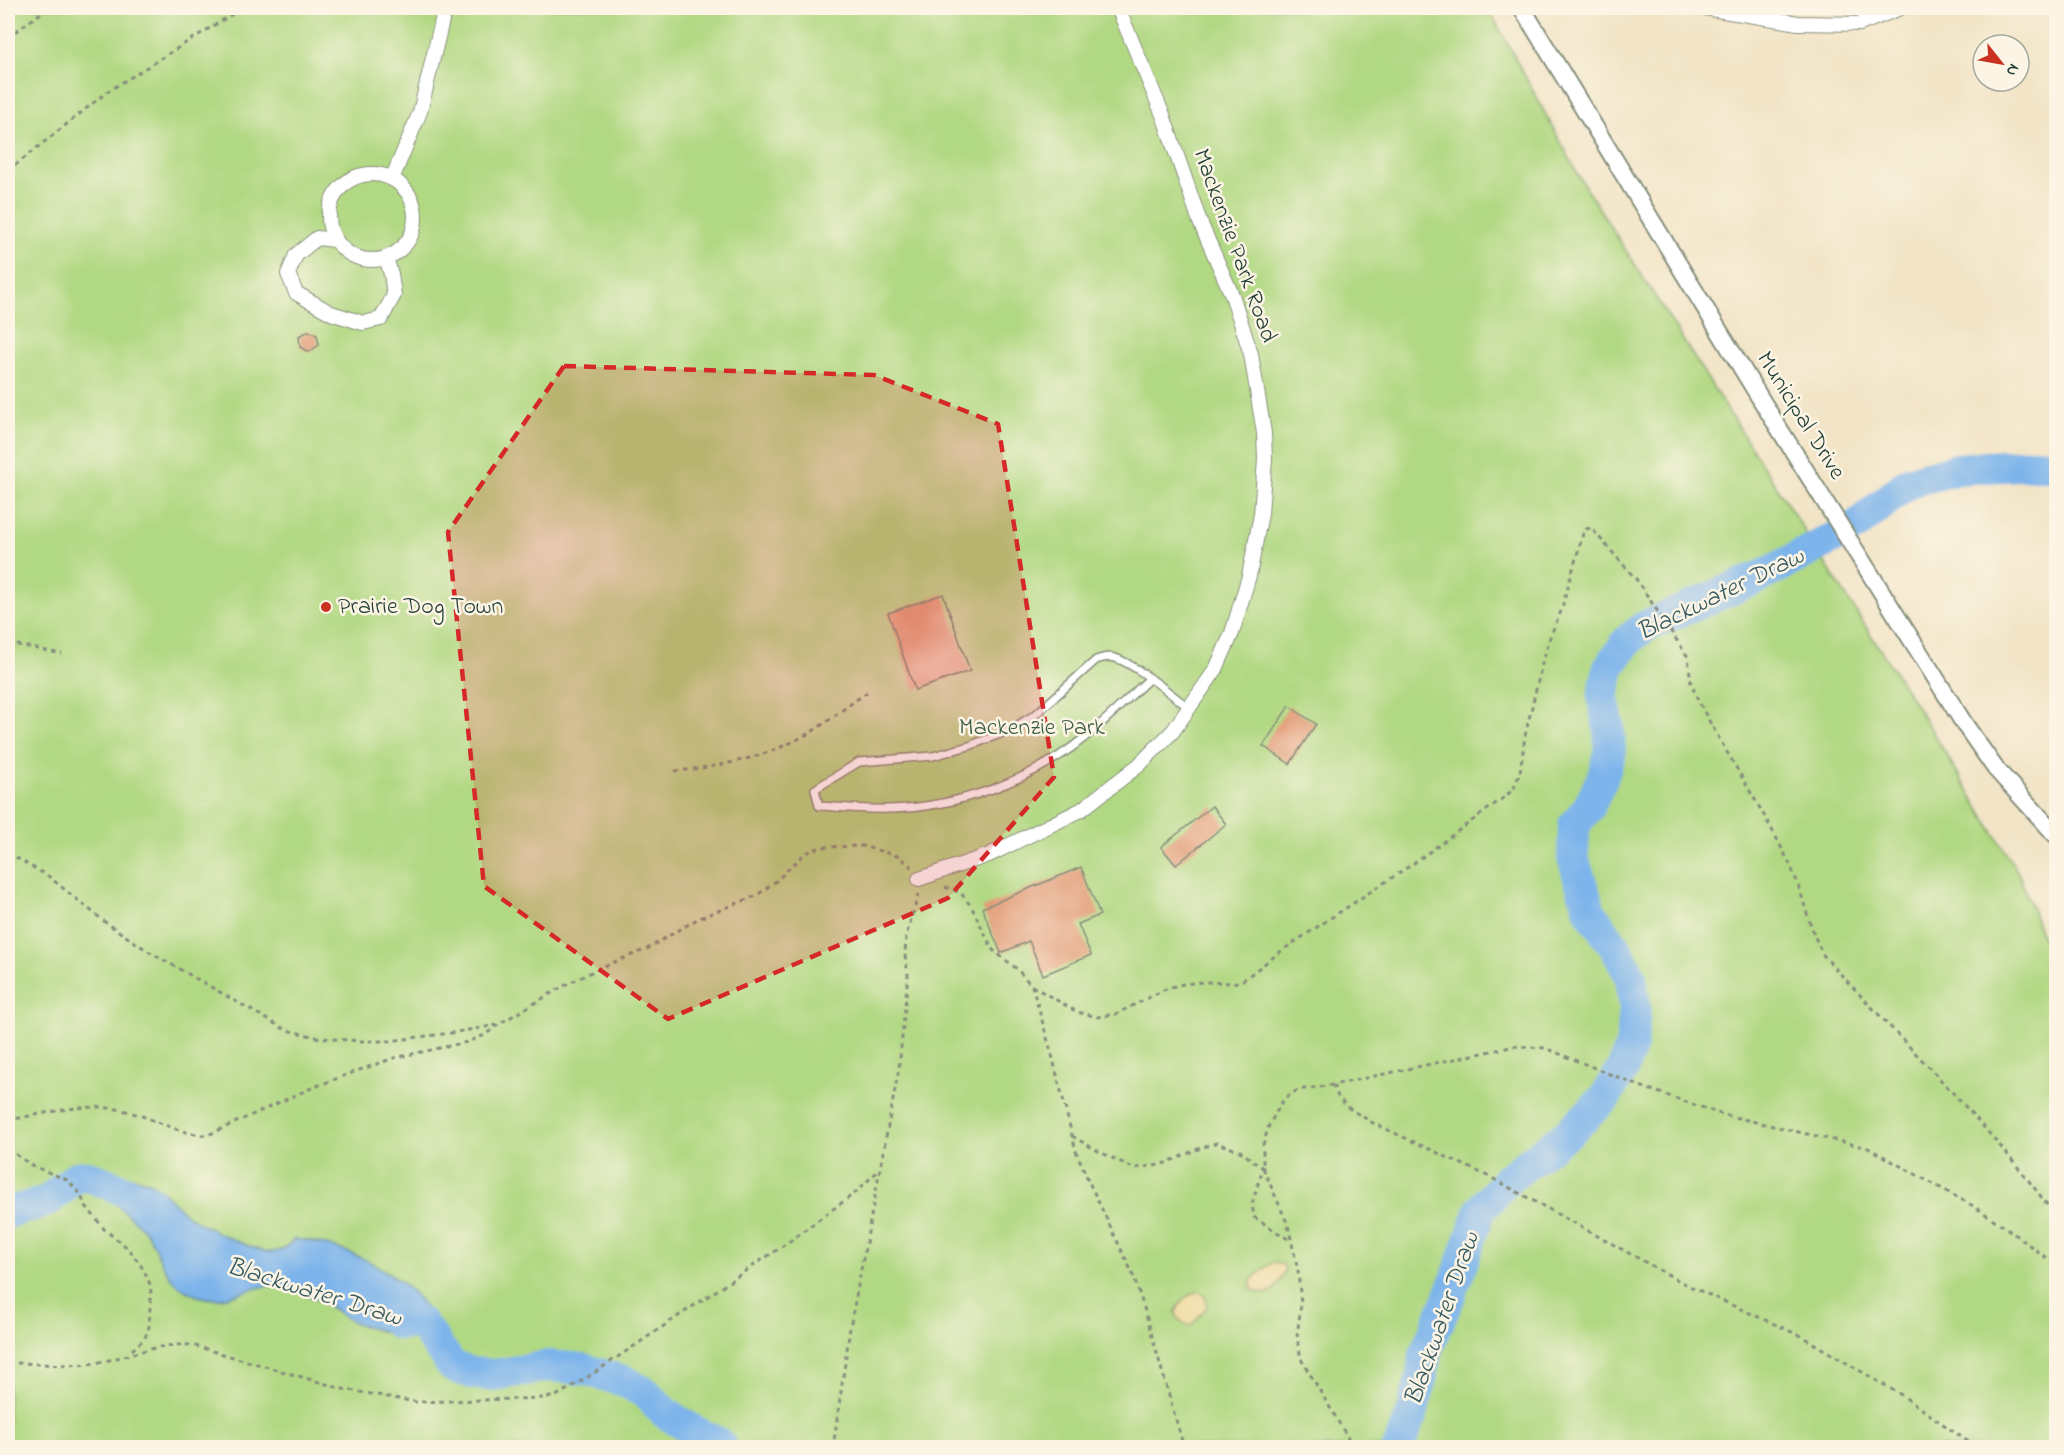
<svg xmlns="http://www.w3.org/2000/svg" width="2064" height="1455" viewBox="0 0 2064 1455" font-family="'Indie Flower',sans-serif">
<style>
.green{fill:#b1d882;stroke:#688a5b;stroke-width:1.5}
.sand{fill:#eeda9e;stroke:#868c69;stroke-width:1.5}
.water{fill:#7bb4eb;stroke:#4d7890;stroke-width:1.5}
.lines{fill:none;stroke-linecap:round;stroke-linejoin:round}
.river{stroke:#7bb4eb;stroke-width:32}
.building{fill:#e09570}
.service-casing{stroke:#88907d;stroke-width:10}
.minor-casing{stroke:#88907d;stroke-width:16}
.tertiary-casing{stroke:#88907d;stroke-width:20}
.path{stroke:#88907d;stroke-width:3;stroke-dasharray:4.5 4.5;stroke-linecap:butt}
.service{stroke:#fff;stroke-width:7}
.minor{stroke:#fff;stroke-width:14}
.tertiary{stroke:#fff;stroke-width:16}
.marked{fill:#d62828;fill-opacity:0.2;stroke:#d62828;stroke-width:4.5;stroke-dasharray:12 8;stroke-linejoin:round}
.poi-dot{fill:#c8321e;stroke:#fcf5e5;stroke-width:2}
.labels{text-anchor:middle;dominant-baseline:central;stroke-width:5;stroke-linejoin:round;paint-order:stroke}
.street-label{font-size:24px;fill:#1f3d34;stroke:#fcf5e5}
.poi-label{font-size:24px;fill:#1f3d34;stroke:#fcf5e5;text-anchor:start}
.park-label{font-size:24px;fill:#3c5c44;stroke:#fcf5e5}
.water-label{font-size:26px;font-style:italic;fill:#365b62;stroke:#fcf5e5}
</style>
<rect width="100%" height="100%" fill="#fcf5e5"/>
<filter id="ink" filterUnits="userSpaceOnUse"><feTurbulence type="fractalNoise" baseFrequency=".0167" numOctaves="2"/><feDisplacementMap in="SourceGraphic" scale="12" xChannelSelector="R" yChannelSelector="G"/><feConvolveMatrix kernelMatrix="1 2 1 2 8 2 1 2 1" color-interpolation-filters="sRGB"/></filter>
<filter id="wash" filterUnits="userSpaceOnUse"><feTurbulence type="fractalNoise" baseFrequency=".008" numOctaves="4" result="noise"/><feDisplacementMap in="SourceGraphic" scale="24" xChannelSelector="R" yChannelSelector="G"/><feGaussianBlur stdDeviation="1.35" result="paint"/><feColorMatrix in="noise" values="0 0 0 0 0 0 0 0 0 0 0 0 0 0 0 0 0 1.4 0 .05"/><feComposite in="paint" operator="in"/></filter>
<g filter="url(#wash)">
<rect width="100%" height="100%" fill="#f2e4c6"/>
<path class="green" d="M 8,8 L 1488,8 L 1584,185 L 1927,723 L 2019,874 L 2056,974 L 2056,1447 L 8,1447 Z"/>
<g class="sand">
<path d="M 1275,1262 L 1282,1264 L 1285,1269 C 1282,1279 1277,1290 1267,1294 L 1257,1292 L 1251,1288 L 1251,1280 C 1257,1275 1268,1263 1275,1262 Z"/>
<path d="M 1198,1291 L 1205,1296 L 1207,1307 L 1191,1326 C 1183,1326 1176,1319 1176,1311 L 1184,1298 Z"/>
</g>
<path class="water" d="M 122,1176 C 133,1177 145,1179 154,1185 C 166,1192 174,1205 185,1213 C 199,1225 258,1254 275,1252 C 284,1250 289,1245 294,1239 C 346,1244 425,1279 437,1335 L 426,1343 C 401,1334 375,1332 351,1321 C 343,1318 336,1310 329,1306 C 315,1297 294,1288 278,1286 C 250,1283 226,1306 198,1296 C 191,1294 181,1288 175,1282 C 160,1268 157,1246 145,1231 C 135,1219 116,1209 111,1194 C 110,1190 111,1185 112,1181 Z"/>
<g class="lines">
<g class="river">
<path d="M 8,1213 L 47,1201 L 76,1177 L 88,1176 L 150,1201"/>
<path d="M 399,1324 L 421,1323 L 453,1367 L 472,1373 L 494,1375 L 549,1366 L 583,1369 L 624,1381 L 647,1394 L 664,1412 L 692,1430 L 718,1443 L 722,1448"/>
<path d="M 1398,1448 L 1412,1414 L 1421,1380 L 1426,1351 L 1452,1291 L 1481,1209 L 1509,1178 L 1569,1132 L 1605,1098 L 1623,1068 L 1632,1042 L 1635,1008 L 1631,977 L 1617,950 L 1590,911 L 1573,858 L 1574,825 L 1588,808 L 1602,779 L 1610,754 L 1609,729 L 1603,698 L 1609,667 L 1628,640 L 1644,627 L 1764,575 L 1856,526 L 1909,482 L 1958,469 L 2034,464 L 2056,466"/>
</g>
</g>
<g id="blocks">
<g class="building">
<path d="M 308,331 L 317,335 L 319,345 L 309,352 L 300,347 L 299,336 Z"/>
<path d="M 943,594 L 970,671 L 915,690 L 888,613 Z"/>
<path d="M 1289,706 L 1316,724 L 1290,764 L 1263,746 Z"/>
<path d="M 1212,806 L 1226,824 L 1176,865 L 1161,847 Z"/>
<path d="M 1081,867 L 1100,915 L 1078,924 L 1091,955 L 1043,975 L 1029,941 L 1001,953 L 982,908 Z"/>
</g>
</g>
</g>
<g filter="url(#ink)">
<use href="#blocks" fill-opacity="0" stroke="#88907d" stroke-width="1.5"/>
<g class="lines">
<g class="service-casing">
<path id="service" d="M 1149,679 C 1127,699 1107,720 1084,738 C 1031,781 956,808 888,809 C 865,810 842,807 819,806 L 815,789 L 859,762 L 933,756 L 969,746 L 1008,731 L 1036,714 L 1096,660 C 1102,658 1108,656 1115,658 C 1135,664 1171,694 1189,708"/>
</g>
<g class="minor-casing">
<g id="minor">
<path d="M 1704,8 L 1798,23 L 1860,24 L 1900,8"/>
<circle cx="372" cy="217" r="43"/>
<path d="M 392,179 L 420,112 L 445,8"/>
<path d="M 335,240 L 317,238 L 296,255 L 288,274 L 296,293 L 331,313 L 363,323 L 381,319 L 394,295 L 391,274 L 386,258"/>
<path d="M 919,879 L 989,855 L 1081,810 L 1139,765 L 1173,731 L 1216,669 L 1232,633 L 1249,576 L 1261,514 L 1265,459 L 1264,433 L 1251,354 L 1232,295 L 1200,222 L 1163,115 L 1118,8"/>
</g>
</g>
<g class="tertiary-casing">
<path id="tertiary" d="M 1522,8 L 1768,411 L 1965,725 L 1995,768 L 2056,835"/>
</g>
<g class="path">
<path d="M 8,37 L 48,8"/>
<path d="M 8,171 L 107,92 L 242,8"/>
<path d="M 8,643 L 62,654"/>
<path d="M 675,771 C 724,767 775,755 816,729 C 834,717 851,703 869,691"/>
<path d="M 8,853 L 48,876 L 105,922 L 148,951 L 286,1030 L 320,1038 L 361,1041 L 389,1041 L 451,1033 L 497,1025"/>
<path d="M 945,887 L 961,893 L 971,906 L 993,950 L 1017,969 L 1032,986 L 1052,1055 L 1076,1151 L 1088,1180 L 1132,1272 L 1145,1311 L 1184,1448"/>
<path d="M 1032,986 L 1077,1012 L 1098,1017 L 1116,1014 L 1168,988 L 1183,984 L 1203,982 L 1233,983 L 1243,980 L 1284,949 L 1414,863 L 1506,796 L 1514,788 L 1520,773 L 1525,736 L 1542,664 L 1550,637 L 1561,611 L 1583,534 L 1586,529 L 1591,528 L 1636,579 L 1688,657 L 1691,683 L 1698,700 C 1727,756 1763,808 1790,865 C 1804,894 1808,928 1824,956 C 1902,1042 1988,1122 2056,1217"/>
<path d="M 1333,1085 L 1339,1099 L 1350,1109 L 1373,1123 L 1490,1177 L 1687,1285 L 1801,1336 L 1903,1396 L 1977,1448"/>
<path d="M 8,1120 C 40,1115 76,1104 109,1108 C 144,1111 174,1135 208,1135 L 309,1089 L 354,1072 L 394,1058 L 467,1042 L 485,1035 L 499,1024 L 567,984 L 602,967 L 647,949 L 699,918 L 756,896 L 776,881 L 803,855 L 812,850 L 822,847 L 862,846 L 898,856 L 912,867"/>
<path d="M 1072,1136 L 1096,1150 L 1133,1168 L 1161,1165 L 1198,1149 L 1216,1143 L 1240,1151 L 1263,1168 L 1252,1204 L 1254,1217 L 1291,1241"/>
<path d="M 8,1149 L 31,1165 L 67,1180 L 78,1191 L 86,1206 L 105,1230 L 128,1248 L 144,1270 L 151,1287 L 149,1327 L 145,1338 L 129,1353"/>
<path d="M 8,1363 C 34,1363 61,1366 87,1364 C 124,1360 154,1342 192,1345 L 343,1389 L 416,1402 L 545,1398 L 556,1396 L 585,1379 L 787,1243 L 855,1193 L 878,1171"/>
<path d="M 833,1448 L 850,1328 L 899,1068 L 908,975 L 905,955 L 906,936 L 919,893"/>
<path d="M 1354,1448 L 1301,1359 L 1297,1337 L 1301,1304 L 1298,1271 L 1288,1225 L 1263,1168 L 1263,1145 L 1269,1125 L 1282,1102 L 1289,1095 L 1298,1090 L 1333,1085 L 1515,1046 L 1545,1048 L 1637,1085 L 1721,1114 L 1868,1148 L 1975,1207 L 2005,1227 L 2056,1265"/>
</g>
<use href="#service" class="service"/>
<use href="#minor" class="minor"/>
<use href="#tertiary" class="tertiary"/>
</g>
</g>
<path class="marked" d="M 564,366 L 874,375 L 998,424 L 1054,777 L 948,898 L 668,1019 L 484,886 L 448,532 Z"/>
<circle class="poi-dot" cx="326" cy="607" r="6"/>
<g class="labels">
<g class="street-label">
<text transform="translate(1234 246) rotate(70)">Mackenzie Park Road</text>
<text transform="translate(1800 416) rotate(58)">Municipal Drive</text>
</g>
<g class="poi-label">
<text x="338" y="607">Prairie Dog Town</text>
</g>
<g class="park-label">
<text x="1032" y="728">Mackenzie Park</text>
</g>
<g class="water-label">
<text transform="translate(1721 595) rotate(-26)">Blackwater Draw</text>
<text transform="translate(314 1293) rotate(17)">Blackwater Draw</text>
<text transform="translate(1443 1319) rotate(-71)">Blackwater Draw</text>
</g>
</g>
<rect width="2064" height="1455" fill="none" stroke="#fcf5e5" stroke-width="30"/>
<g transform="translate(2001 63) rotate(121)"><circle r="28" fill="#fcf5e5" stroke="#a4ab9e" stroke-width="1.5"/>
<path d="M0-4.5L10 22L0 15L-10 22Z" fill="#c8321e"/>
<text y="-9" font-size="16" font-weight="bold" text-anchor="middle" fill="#1f3d34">N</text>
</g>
</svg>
